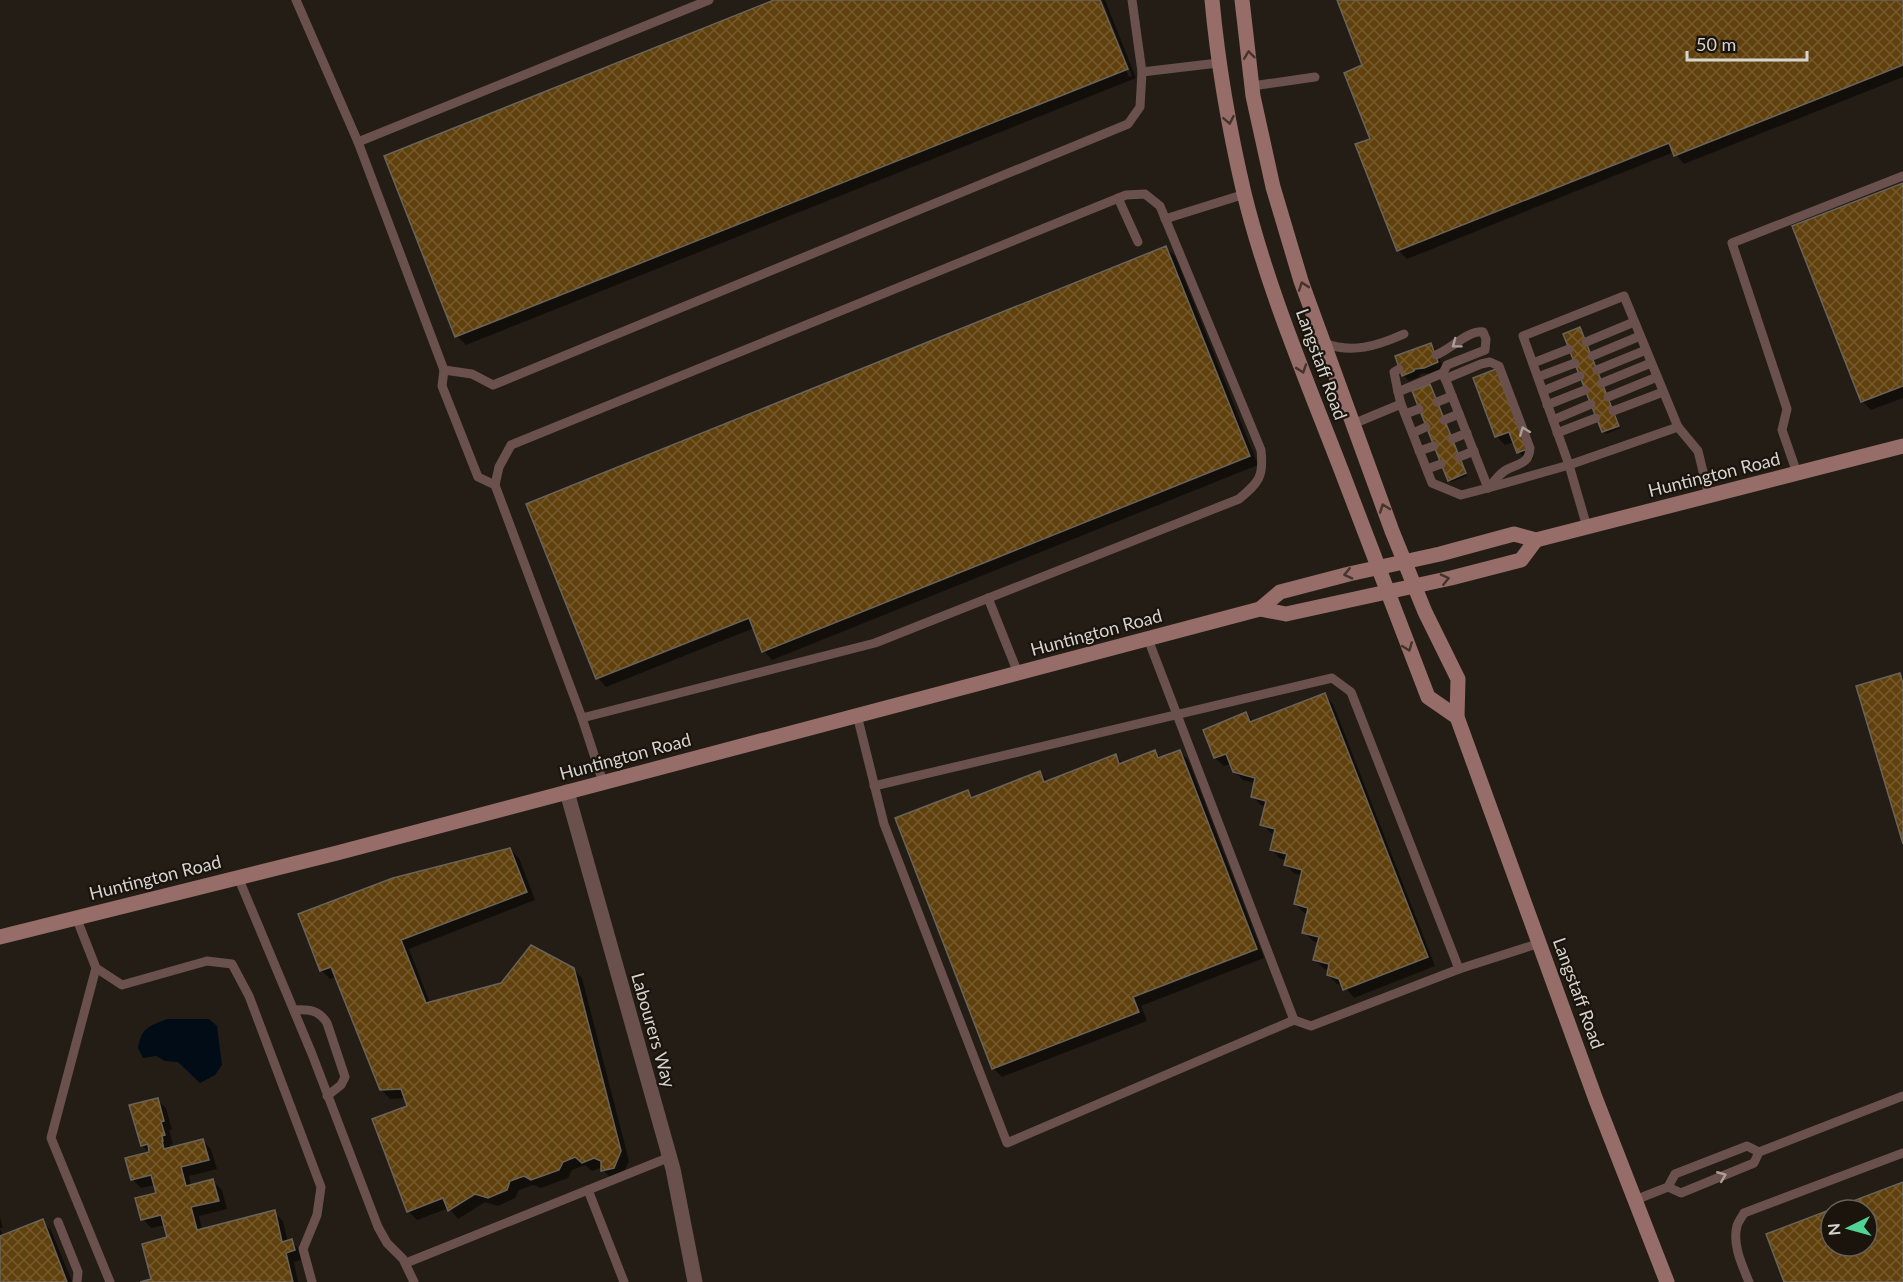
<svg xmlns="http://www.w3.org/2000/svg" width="1903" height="1282" viewBox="0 0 1903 1282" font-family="Lato,sans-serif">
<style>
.water{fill:#010c16}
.shadow{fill:#0007}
.building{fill:url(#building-cross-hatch);stroke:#6a635a;stroke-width:1.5;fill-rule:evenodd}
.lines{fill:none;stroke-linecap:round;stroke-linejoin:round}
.lane{stroke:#6b514d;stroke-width:9}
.street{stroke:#6b514d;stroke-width:15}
.secondary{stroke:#966d68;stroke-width:15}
.oneway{stroke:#45332d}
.oneway2{stroke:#ac9f9a}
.labels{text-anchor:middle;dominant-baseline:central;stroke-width:4.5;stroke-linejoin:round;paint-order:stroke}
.street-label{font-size:18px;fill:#d7d3ce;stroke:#1a140d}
</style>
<defs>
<pattern id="building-cross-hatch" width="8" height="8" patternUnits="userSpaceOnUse" patternTransform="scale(1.5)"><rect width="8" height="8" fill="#60400c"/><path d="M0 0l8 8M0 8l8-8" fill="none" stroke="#765b2e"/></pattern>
</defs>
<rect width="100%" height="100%" fill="#231d16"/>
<path class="water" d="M 167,1019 L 209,1019 L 217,1026 L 222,1065 L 215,1075 L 200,1083 L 178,1062 L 165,1061 L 156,1056 L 143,1058 L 138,1048 C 142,1027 148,1027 167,1019 Z"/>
<g class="shadow">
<path d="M 778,0 L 1099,0 L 1129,77 L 1132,76 L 1102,0 L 1105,0 L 1136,78 L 466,345 L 457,336 Z"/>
<path d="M 1338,0 L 1903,0 L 1903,77 L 1684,164 L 1674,152 L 1407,259 L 1398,250 L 1372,139 L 1364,66 Z"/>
<path d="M 1903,184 L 1903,398 L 1871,410 L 1863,402 L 1794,227 Z"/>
<path d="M 1166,248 L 1175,256 L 1258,465 L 772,660 L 764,651 L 754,628 L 606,687 L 598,678 L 528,505 Z"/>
<path d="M 1580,329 L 1621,428 L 1606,434 L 1565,335 Z"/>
<path d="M 1431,344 L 1436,350 L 1443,368 L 1431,373 L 1420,374 L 1419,377 L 1409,381 L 1403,375 Z"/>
<path d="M 1505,380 L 1534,458 L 1527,461 L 1519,452 L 1515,442 L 1505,445 L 1496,436 Z"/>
<path d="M 1430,386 L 1467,476 L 1451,482 L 1449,480 Z"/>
<path d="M 1324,695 L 1333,704 L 1435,966 L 1354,998 L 1343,985 L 1337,984 L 1328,975 L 1330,970 L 1324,969 L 1315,960 L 1319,943 L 1313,941 L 1304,932 L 1309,914 L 1304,913 L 1295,904 L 1302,875 L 1295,874 L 1286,865 L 1287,860 L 1280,859 L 1272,850 L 1275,834 L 1271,833 L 1262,824 L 1266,807 L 1261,805 L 1252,796 L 1255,783 L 1243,780 L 1234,771 L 1231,764 L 1224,766 L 1215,758 L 1205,731 L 1246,714 L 1254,722 Z"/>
<path d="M 1179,751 L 1188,760 L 1264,958 L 1141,1006 L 1147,1021 L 1002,1077 L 993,1068 L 967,792 L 974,798 L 1040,773 L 1049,782 L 1115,756 L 1124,764 L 1155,752 L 1161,758 Z"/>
<path d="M 510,849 L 519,858 L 535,900 L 409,949 L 430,1003 L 573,969 L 582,978 L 629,1161 L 622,1176 L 612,1179 L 603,1170 L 603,1167 L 592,1171 L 585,1165 L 572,1170 L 568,1178 L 541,1188 L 533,1185 L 519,1190 L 515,1198 L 498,1206 L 485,1202 L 458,1219 L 449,1208 L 417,1220 L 408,1211 L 409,1107 L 406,1098 L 390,1099 L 381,1089 L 336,977 L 330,979 L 321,970 Z"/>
<path d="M 157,1100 L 166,1108 L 172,1130 L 169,1130 L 173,1144 L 170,1145 L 171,1148 L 203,1141 L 211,1149 L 217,1169 L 189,1176 L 191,1186 L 213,1181 L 222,1190 L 227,1209 L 199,1216 L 202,1230 L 274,1212 L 283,1221 L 288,1242 L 291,1241 L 300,1250 L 303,1259 L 294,1262 L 298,1282 L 146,1282 L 152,1280 L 169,1238 L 165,1225 L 151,1228 L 143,1219 L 158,1194 L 155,1185 L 141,1188 L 132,1179 L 150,1153 L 142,1145 Z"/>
<path d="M 0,1217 L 3,1228 L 0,1228 L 3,1236 L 42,1221 L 51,1230 L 72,1282 L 0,1282 Z"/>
</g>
<g class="building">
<path d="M 774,0 L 1100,0 L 1128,69 L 455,337 L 384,156 Z"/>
<path d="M 1337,0 L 1903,0 L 1903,65 L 1674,156 L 1669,143 L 1397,251 L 1355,144 L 1370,139 L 1344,73 L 1362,65 Z"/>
<path d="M 1903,183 L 1903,386 L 1861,402 L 1792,226 Z"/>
<path d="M 1166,246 L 1250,456 L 762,652 L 749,618 L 596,679 L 526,504 Z"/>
<path d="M 1580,327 L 1619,426 L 1602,432 L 1563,334 Z"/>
<path d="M 1431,343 L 1438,362 L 1424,368 L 1415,369 L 1414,371 L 1402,376 L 1395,356 Z"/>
<path d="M 1496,369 L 1527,449 L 1517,453 L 1509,432 L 1495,437 L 1473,378 Z"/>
<path d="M 1430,384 L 1466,473 L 1448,481 L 1412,391 Z"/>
<path d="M 1900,673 L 1903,684 L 1903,844 L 1856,686 Z"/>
<path d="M 1325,693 L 1428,957 L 1343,990 L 1339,979 L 1327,975 L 1329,964 L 1313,960 L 1319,937 L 1302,933 L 1308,908 L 1294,904 L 1302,870 L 1284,865 L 1287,854 L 1270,850 L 1275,829 L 1260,825 L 1266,801 L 1251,797 L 1255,778 L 1233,772 L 1226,754 L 1214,758 L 1203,730 L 1246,712 L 1250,722 Z"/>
<path d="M 1155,750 L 1158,758 L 1180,750 L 1257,949 L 1133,997 L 1139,1012 L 992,1069 L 895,818 L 968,790 L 971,798 L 1040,771 L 1044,782 L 1116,754 L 1119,764 Z"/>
<path d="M 510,848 L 527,892 L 401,940 L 426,1003 L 501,983 L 531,945 L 574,968 L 621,1151 L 614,1168 L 601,1171 L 601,1161 L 594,1158 L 582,1163 L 575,1157 L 563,1162 L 559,1170 L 531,1180 L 524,1176 L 510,1181 L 507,1190 L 488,1198 L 475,1194 L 448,1211 L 443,1198 L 407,1212 L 372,1119 L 407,1106 L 401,1089 L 380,1090 L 331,967 L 320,971 L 298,914 L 393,878 Z"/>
<path d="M 158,1098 L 164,1121 L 161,1122 L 165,1135 L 162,1136 L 163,1141 L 162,1141 L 164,1149 L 203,1139 L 209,1160 L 181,1167 L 186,1186 L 213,1179 L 219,1201 L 191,1207 L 197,1230 L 275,1210 L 282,1242 L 292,1239 L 295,1250 L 286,1253 L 293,1282 L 140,1282 L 151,1279 L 142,1244 L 167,1237 L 161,1215 L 141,1220 L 135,1198 L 156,1193 L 151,1175 L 131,1180 L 125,1158 L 149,1152 L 148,1144 L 141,1146 L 129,1105 Z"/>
<path d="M 1903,1182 L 1903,1282 L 1784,1282 L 1766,1234 ZM 1831,1210 L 1867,1210 L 1867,1246 L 1831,1246 Z"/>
<path d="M 43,1219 L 67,1282 L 0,1282 L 0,1236 Z"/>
</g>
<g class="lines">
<g class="lane">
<path d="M 296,0 L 358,142"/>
<path d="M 1132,0 L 1142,72 L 1218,63"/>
<path d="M 1252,86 L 1315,77"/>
<path d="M 1118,198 L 1138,242"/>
<path d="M 1165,219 L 1245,194"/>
<path d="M 1586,342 L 1634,322"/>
<path d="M 1324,343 C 1352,354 1377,346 1404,334"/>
<path d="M 1436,355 C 1450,350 1468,330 1483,332 L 1486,339 L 1485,350 L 1447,365 L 1443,373"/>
<path d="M 1592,356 L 1640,336"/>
<path d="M 1533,363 L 1569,349"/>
<path d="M 444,370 L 472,374 L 493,385 L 1128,124 L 1140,107 L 1142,72"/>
<path d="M 1597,370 L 1646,350"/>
<path d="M 1538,377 L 1575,363"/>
<path d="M 1445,379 L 1481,364 L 1490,362 L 1499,366 L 1530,448 C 1529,465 1518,463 1506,470 C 1499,474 1494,482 1488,488"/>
<path d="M 1602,383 L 1651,363"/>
<path d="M 1543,391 L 1580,376"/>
<path d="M 1398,392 L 1394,372 L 1399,369"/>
<path d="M 1608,397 L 1657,377"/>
<path d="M 1437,402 L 1452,396"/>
<path d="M 1547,405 L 1585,390"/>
<path d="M 1613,411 L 1663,392"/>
<path d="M 1405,414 L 1419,409"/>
<path d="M 1444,420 L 1459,414"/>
<path d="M 1553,420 L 1591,404"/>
<path d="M 1353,424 L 1401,404 L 1432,483 L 1461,495 L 1488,488 L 1443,373 L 1398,392 L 1401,404"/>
<path d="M 1678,427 L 1698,451 L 1709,496"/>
<path d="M 1413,433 L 1426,427"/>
<path d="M 1557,433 L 1596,418"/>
<path d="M 1452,439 L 1467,433"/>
<path d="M 1419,451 L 1434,446"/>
<path d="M 1459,457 L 1474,451"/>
<path d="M 1427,469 L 1441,464"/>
<path d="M 1797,473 L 1782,430 L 1787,409 L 1732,243 L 1903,176"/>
<path d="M 495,485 L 499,467 L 511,445 L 1126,195 L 1145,194 L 1160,206 L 1261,450 C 1264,477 1259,482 1239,499 L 875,643 L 582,718"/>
<path d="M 1488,488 L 1569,465 L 1678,427 L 1624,296 L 1523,336 L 1569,465 L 1587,527"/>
<path d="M 988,598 L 1018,673"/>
<path d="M 1148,639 L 1294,1020 L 1311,1026 L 1459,969 L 1540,943"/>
<path d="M 857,715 L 884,824 L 1007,1143 L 1294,1020"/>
<path d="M 603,782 L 582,718 L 495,485 L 478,477 L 442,386 L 444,370 L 358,142 L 709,0"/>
<path d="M 874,786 L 1332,678 L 1351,692 L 1459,969"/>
<path d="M 238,877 L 312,1054 L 378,1227 L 387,1243 L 403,1259 L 414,1282"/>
<path d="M 76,917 L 96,968 L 122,985 L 207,961 L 232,964 L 249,996 L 321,1187 L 317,1215 L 303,1249 L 312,1282"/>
<path d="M 96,968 L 51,1138 L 110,1282"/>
<path d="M 294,1010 C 309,1009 319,1010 327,1023 L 345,1077 L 341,1085 L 327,1096"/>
<path d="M 1759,1152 L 1903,1096"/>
<path d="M 588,1190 L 624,1282"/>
<path d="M 1635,1200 L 1668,1187 L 1675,1174 L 1747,1146 L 1759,1152 L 1754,1163 L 1681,1193 L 1668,1187"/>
<path d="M 58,1222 L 78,1272 L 77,1282"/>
<path d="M 406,1263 L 670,1157"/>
<path d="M 1749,1282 C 1742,1265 1732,1244 1737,1226 C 1738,1222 1742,1217 1744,1213 L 1903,1153"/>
</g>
<path class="street" d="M 567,792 L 673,1169 L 695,1282"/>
<g class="secondary">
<path d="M 1212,0 C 1218,65 1229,129 1244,193 C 1268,291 1309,386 1345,480 C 1373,552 1400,625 1428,697 L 1457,717"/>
<path d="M 1242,0 L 1253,96 L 1273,187 L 1301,281 L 1392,531 L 1425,612 L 1458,679 L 1457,717 L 1596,1100 L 1667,1282"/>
<path d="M 1260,609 L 1280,592 L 1349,574 L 1440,554 L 1514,534 L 1536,540 L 1903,446"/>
<path d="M 0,937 L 337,853 L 1260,609 L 1286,614 L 1451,578 L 1521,560 L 1536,540"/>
</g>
</g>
<defs><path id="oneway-chevron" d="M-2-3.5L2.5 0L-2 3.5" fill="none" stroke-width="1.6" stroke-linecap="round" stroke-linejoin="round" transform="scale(1.5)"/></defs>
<g class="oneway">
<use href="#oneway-chevron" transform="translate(1249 55) rotate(-97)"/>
<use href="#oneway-chevron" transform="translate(1229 120) rotate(79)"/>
<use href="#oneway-chevron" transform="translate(1303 286) rotate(-109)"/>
<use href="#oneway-chevron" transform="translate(1302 369) rotate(71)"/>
<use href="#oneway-chevron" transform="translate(1384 508) rotate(-110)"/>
<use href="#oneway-chevron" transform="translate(1348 574) rotate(167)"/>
<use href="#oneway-chevron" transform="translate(1445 579) rotate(-13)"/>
<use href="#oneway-chevron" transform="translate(1408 647) rotate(69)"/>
</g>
<g class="oneway2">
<use href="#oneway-chevron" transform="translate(1456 344) rotate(143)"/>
<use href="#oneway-chevron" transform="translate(1524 431) rotate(-111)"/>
<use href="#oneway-chevron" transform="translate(1722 1176) rotate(-22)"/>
</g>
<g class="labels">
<g class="street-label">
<text transform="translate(1322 364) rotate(70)">Langstaff Road</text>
<text transform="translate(1714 474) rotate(-14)">Huntington Road</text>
<text transform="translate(1096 632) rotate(-15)">Huntington Road</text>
<text transform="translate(625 756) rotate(-15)">Huntington Road</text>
<text transform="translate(155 877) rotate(-14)">Huntington Road</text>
<text transform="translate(1579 993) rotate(70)">Langstaff Road</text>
<text transform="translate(654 1030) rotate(74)">Labourers Way</text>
</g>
</g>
<g transform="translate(1849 1228) rotate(265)"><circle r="28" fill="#1a140d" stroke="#66605a" stroke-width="1.5"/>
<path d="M0-4.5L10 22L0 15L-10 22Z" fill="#51d397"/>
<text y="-9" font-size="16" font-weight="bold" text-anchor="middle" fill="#d7d3ce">N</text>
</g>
<path d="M1687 51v9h120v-9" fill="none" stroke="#d7d3ce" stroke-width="3"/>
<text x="1696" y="51" font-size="18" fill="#d7d3ce" stroke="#1a140d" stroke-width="4.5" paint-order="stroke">50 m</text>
</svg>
